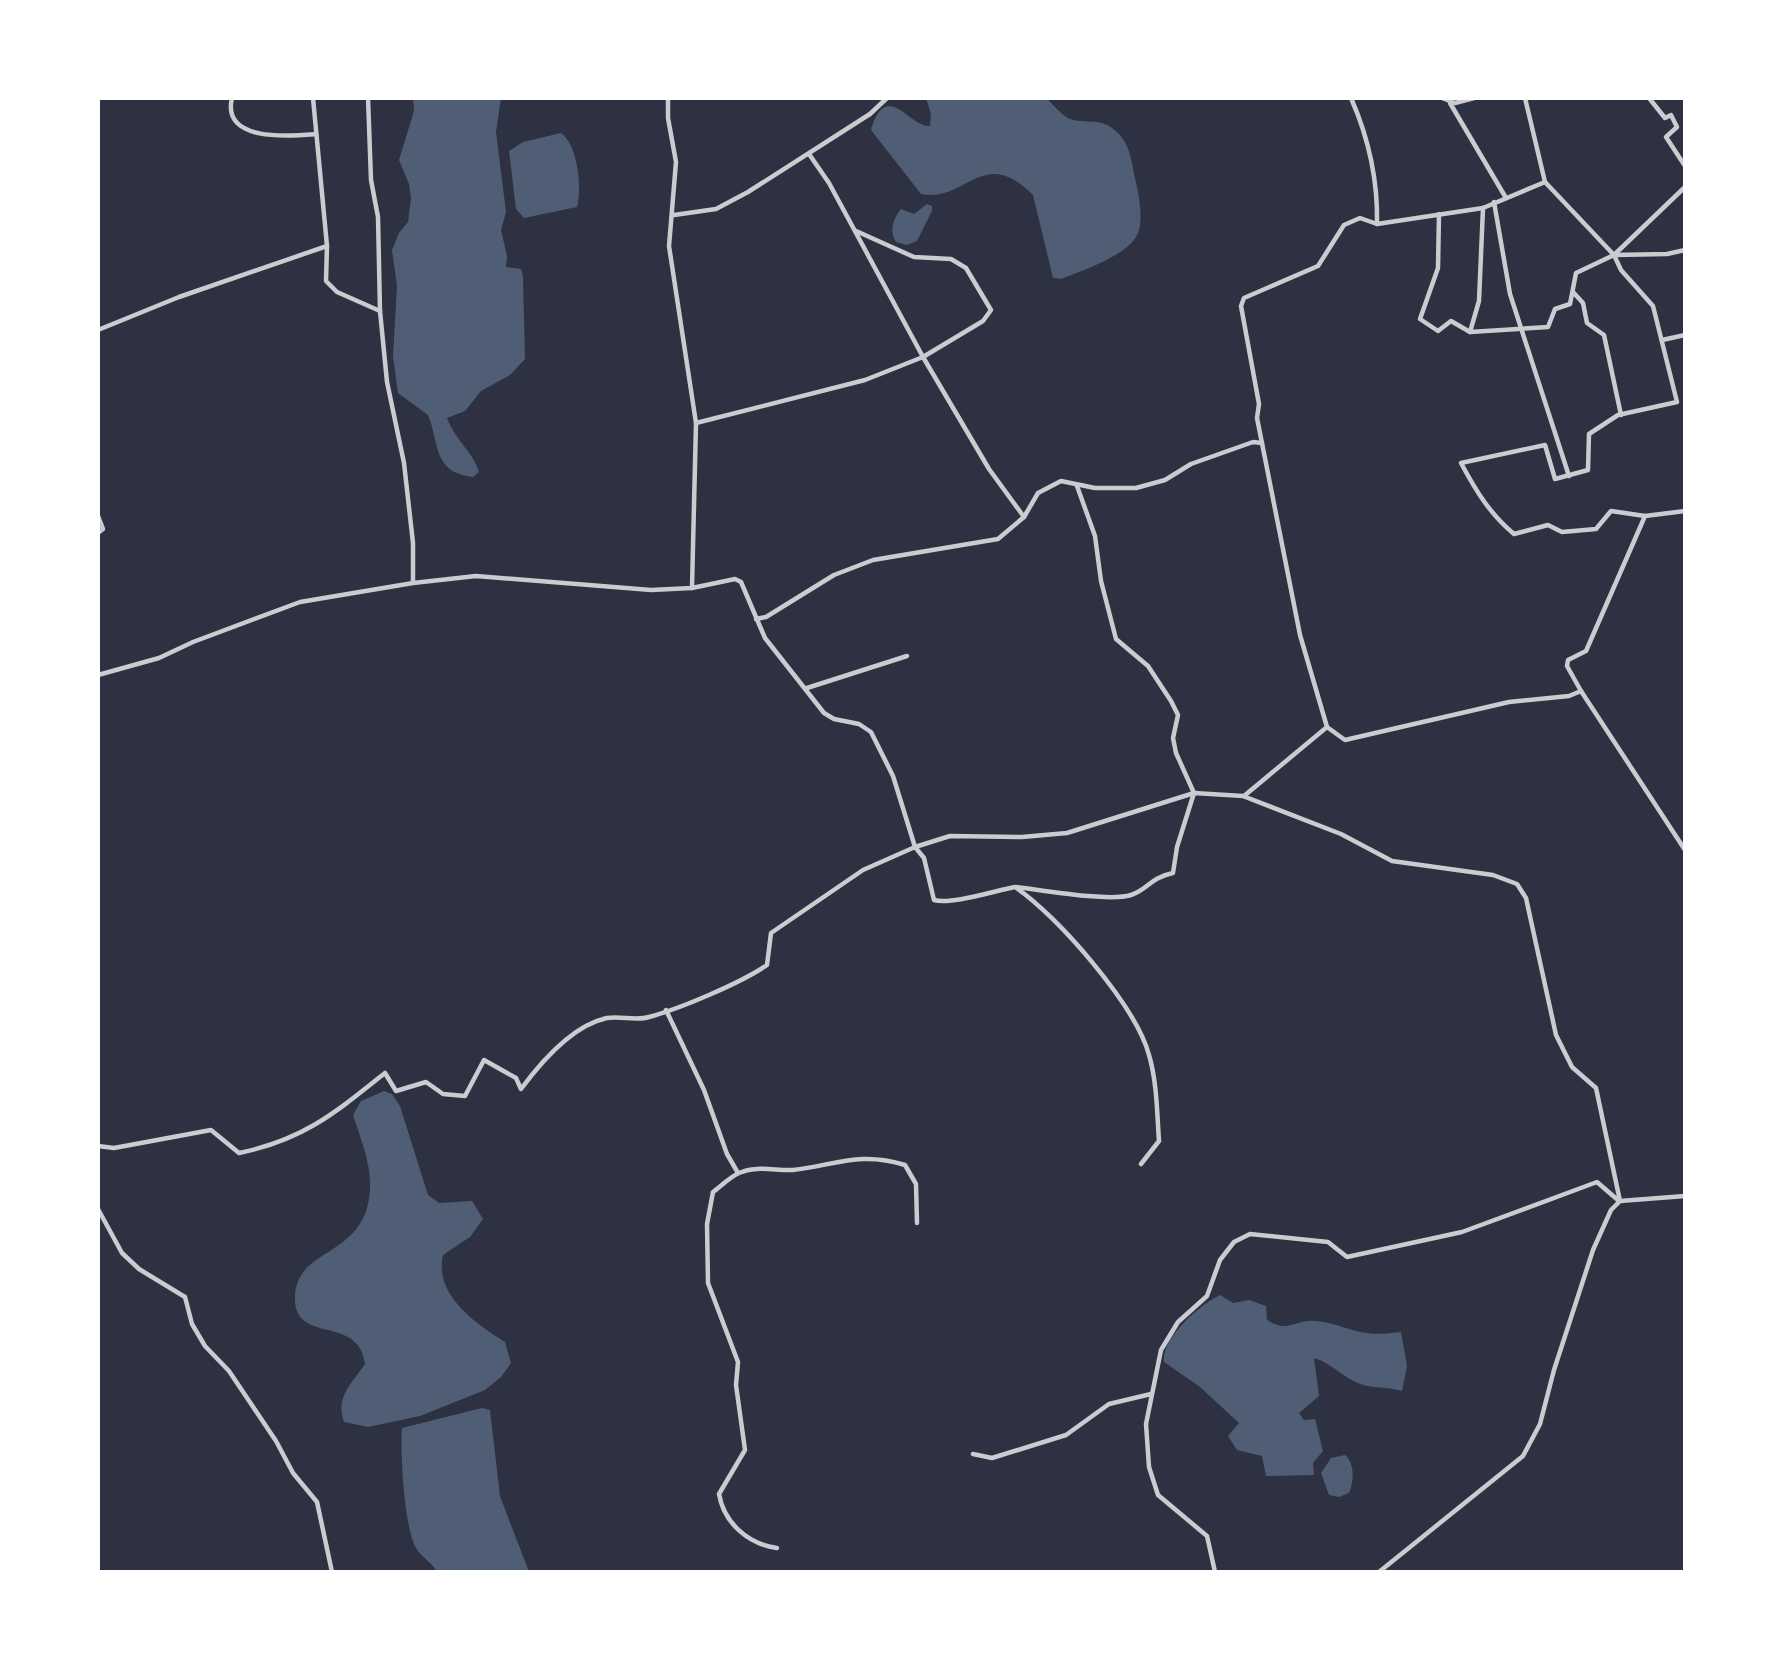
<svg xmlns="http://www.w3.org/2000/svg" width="1783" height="1670" viewBox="0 0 1783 1670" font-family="Spectral,serif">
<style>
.water{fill:#4f5d75}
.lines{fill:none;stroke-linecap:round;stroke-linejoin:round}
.minor{stroke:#caccd0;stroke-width:4.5}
</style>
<rect width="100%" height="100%" fill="#2d3142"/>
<g class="water">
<path d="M 413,98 L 501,98 L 496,132 L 506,212 L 501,230 L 507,256 L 506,267 L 521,269 L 523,277 L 525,359 L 510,375 L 481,391 L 465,411 L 447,418 C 455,440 474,453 479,472 L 473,477 C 432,472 440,444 428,415 L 398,393 L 393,356 L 397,286 L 392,250 L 399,233 L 408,222 L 411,198 L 409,184 L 399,160 L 414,111 Z"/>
<path d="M 926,98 L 1046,98 C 1053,104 1062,116 1070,119 C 1084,124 1099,118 1112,128 C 1128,139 1131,156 1134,174 C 1138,191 1144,217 1138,233 C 1130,255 1081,271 1061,279 L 1053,278 L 1033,195 C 982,144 967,203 921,194 L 871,130 C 886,78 910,128 930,126 L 931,114 Z"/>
<path d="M 561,133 C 578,145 582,189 577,207 L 524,218 L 516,209 L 509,151 L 523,142 Z"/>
<path d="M 927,204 L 932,206 L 932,211 L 917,241 L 907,245 L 896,242 C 889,231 893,219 901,209 L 914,214 Z"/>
<path d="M 384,1091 L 392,1094 L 400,1106 L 428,1195 L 439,1203 L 472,1201 L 483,1219 L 470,1237 L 443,1255 C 434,1295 475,1323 505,1342 L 511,1363 L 501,1377 L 485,1390 L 420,1416 L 368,1427 L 344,1422 C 335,1397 352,1383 365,1364 C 359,1314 295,1345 295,1299 C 294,1245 368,1260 370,1187 C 371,1163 360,1137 353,1115 L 361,1101 Z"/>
<path d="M 1220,1295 L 1233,1303 L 1249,1300 L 1266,1306 L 1267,1320 C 1285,1332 1291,1323 1308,1321 C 1328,1319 1348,1331 1367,1333 C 1378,1335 1390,1333 1401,1332 L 1407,1366 L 1402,1391 C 1389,1387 1375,1388 1363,1385 C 1344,1379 1332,1363 1314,1358 L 1319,1396 L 1299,1413 L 1304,1420 L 1315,1419 L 1323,1451 L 1313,1463 L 1314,1475 L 1266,1476 L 1262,1456 L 1237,1450 L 1228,1436 L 1239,1423 L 1200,1387 L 1164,1362 C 1161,1338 1201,1304 1220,1295 Z"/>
<path d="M 482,1408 L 490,1410 L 500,1496 L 529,1572 L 437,1572 C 432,1562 421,1557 416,1548 C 404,1527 400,1452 402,1428 Z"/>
<path d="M 1345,1455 C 1355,1464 1354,1481 1349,1493 L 1339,1497 L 1329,1495 L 1321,1473 L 1331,1458 Z"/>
</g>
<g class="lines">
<g class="minor">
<path d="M 232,98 C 221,143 292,136 316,134"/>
<path d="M 313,98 L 327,246 L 326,281 L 337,292 L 380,311"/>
<path d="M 368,98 L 371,180 L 378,217 L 380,311 L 387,382 L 404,463 L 413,543 L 413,583"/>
<path d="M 1351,98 C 1369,139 1378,179 1377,224"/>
<path d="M 1442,98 L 1455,103 L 1474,98"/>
<path d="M 1525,98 L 1545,182"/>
<path d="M 1649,98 L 1665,118 L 1671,115 L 1677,127 L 1666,137 L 1685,166"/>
<path d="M 1450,103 L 1506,198"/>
<path d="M 1494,202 L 1510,294 L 1569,476"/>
<path d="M 1439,214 L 1438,268 L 1420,319 L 1438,331 L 1451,321 L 1470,332 L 1548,327 L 1555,309 L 1570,304 L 1576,273 L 1614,255 L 1621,270 L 1653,306 L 1677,402 L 1618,415 L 1589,434 L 1588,470 L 1555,479 L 1545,445 L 1461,463 C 1476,491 1490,514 1514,534 L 1548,525 L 1562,532 L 1596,529 L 1611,511 L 1645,516"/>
<path d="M 674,215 L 716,209 L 748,192 L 870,114 L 887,98"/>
<path d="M 856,231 L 914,257 L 951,259 L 966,268 L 991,310 L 983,321 L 923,357 L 989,469 L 1024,517"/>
<path d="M 1685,250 L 1667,254 L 1614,255 L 1545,182 L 1483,208 L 1377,224 L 1360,218 L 1344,225 L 1318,266 L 1244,298 L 1241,306 L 1259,404 L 1257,418 L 1300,635 L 1327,727 L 1345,740 L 1509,702 L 1569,696 L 1581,691 L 1567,666 L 1568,660 L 1586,651 L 1645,516 L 1685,511"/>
<path d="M 1615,254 L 1685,187"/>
<path d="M 1573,292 L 1583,303 L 1587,323 L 1604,335 L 1621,415"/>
<path d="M 98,330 L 179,297 L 327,246"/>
<path d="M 1470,332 L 1479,301 L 1483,208"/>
<path d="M 1662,340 L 1685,335"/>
<path d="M 696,423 L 865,380 L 923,357 L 829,183 L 809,154"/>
<path d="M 98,516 L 103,529 L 98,533"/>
<path d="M 692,588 L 735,579 L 741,582 L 765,638 L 824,713 L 834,719 L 859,724 L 871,732 L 893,776 L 915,847 L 924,858 L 934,900 C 951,905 994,891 1015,887 C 1057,915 1136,1006 1149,1055 C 1157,1082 1157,1113 1159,1141 L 1141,1164"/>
<path d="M 756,619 L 766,617 L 834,575 L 873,560 L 998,539 L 1024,517 L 1038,493 L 1061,481 L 1095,488 L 1136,488 L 1165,480 L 1191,464 L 1253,442 L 1262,443"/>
<path d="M 98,675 L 159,658 L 193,642 L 300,602 L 413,583 L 476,576 L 651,590 L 692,588 L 696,423 L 669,246 L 676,162 L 668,118 L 668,98"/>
<path d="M 807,688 L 907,656"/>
<path d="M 1581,691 L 1685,850"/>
<path d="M 1244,796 L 1327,727"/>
<path d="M 1016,887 C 1042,890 1108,902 1131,895 C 1149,889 1149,878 1173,873 L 1177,847 L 1194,793 L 1176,753 L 1173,738 L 1178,715 L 1171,701 L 1148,666 L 1116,639 L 1101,581 L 1095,536 L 1077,486"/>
<path d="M 666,1010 L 704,1090 L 727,1154 L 738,1173"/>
<path d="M 98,1146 L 114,1148 L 211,1130 L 239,1153 C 303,1140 335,1113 385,1073 L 396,1091 L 426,1082 L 443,1094 L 465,1096 L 484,1060 L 516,1078 L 521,1089 C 541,1062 573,1025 607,1018 C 621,1016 637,1021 649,1017 C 679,1009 741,983 767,965 L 771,933 L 863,870 L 915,847 L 950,836 L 1022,837 L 1067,833 L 1194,793 L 1243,796 L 1341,834 L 1392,861 L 1493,875 L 1517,884 L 1526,898 L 1556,1035 L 1572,1067 L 1596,1088 L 1620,1201"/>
<path d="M 98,1209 L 122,1253 L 139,1269 L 185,1297 L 192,1324 L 205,1346 L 229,1371 L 276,1441 L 293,1473 L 317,1502 L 332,1572"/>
<path d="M 973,1454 L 992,1458 L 1066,1435 L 1109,1404 L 1151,1394"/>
<path d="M 777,1548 C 748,1544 724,1523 719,1494 L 745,1450 L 736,1385 L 738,1362 L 708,1283 L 707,1224 L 713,1192 C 721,1186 730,1177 739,1173 C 756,1165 776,1171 793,1170 C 836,1165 860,1151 905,1165 L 916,1184 L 917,1223"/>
<path d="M 1215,1572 L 1207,1536 L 1158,1495 L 1149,1467 L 1146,1424 L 1161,1350 L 1178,1322 L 1207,1296 L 1220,1260 L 1234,1242 L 1250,1234 L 1328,1242 L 1347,1257 L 1462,1232 L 1597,1182 L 1619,1201"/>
<path d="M 1379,1572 L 1523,1456 L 1540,1424 L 1554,1370 L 1593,1250 L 1611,1210 L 1620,1201 L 1685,1196"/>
</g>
</g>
<rect width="1783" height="1670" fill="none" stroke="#ffffff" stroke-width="200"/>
</svg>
